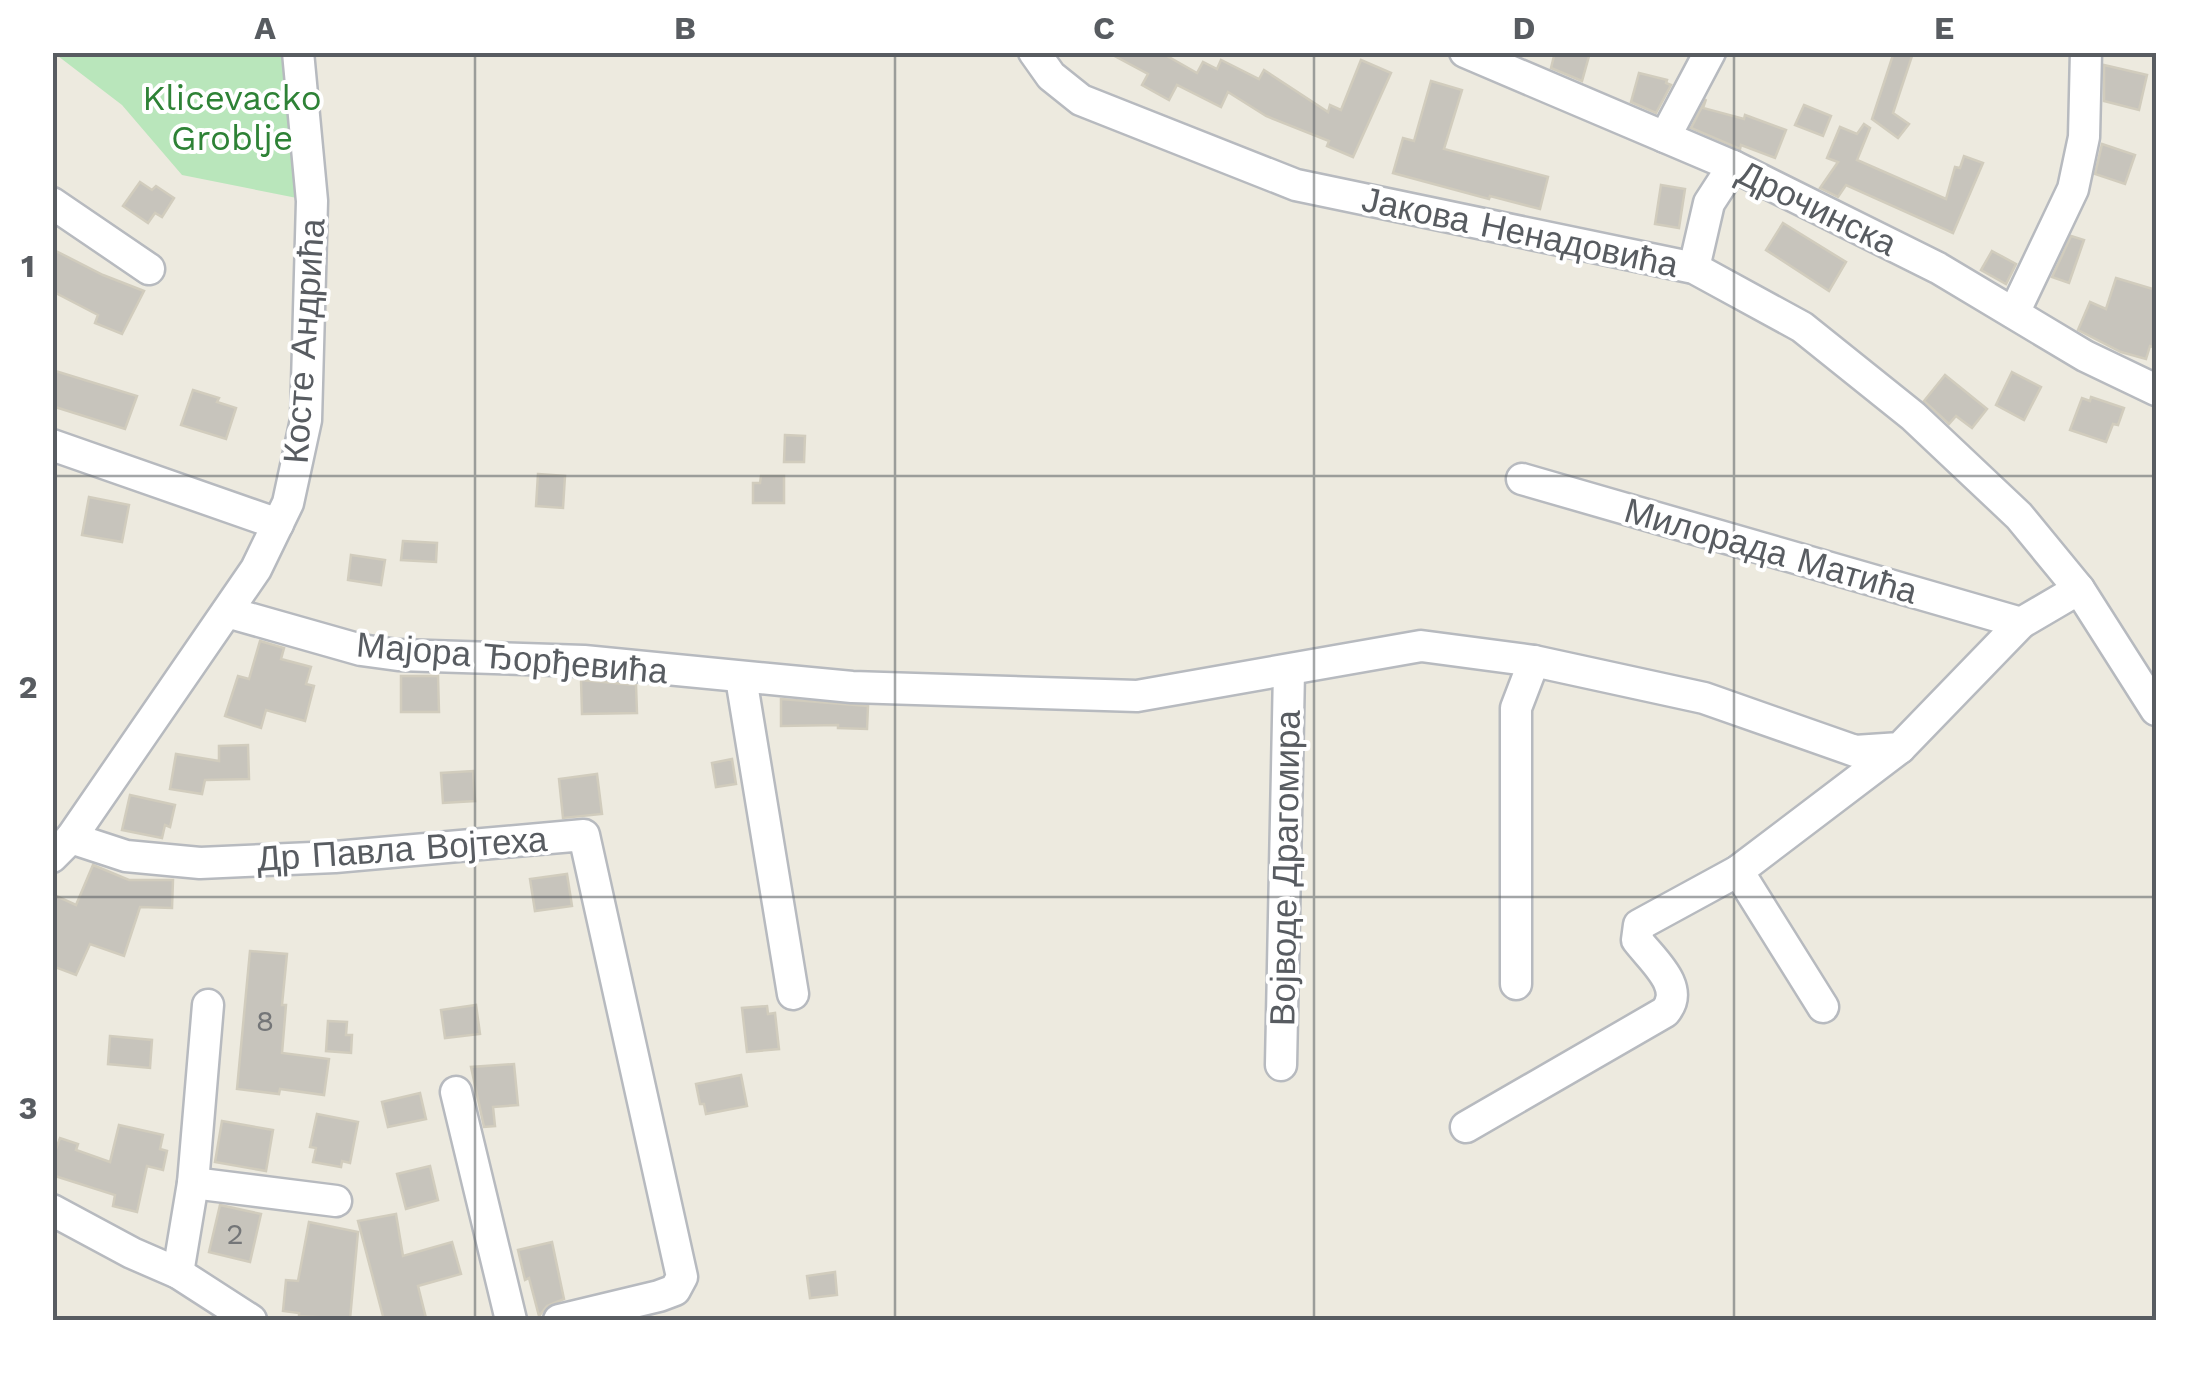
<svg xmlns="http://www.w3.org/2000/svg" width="2209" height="1373" viewBox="0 0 2209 1373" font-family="'Work Sans',sans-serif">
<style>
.green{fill:#b9e6bb}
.building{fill:#c7c4bc;stroke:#d1ccbd;stroke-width:2.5}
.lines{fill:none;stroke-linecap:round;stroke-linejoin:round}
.minor-casing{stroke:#b7babf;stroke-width:35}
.minor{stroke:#fff;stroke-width:30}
.grid{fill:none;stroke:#585c61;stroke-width:2.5;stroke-opacity:0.55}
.labels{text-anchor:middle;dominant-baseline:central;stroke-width:8;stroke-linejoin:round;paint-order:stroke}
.number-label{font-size:30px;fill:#747678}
.park-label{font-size:35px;fill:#2e8236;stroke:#fff}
.street-label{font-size:35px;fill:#585c61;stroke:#fff}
.neatline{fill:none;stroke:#585c61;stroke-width:4}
.grid-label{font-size:32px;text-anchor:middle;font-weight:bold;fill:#585c61}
</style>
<rect width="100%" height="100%" fill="#edeadf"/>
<path class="green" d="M 54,53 L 298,53 L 312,201 L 182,175 L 122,105 Z"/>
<g class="building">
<path d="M 1107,52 L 1160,52 L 1197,73 L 1203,62 L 1217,69 L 1221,60 L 1259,79 L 1264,70 L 1328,112 L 1330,105 L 1341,110 L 1361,60 L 1391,73 L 1353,157 L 1327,146 L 1329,141 L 1266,116 L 1228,92 L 1221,107 L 1177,85 L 1169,100 L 1142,85 L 1148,74 Z"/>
<path d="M 1555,52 L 1589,56 L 1582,81 L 1551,68 Z"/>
<path d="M 1894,52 L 1912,56 L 1893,113 L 1909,124 L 1898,138 L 1872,119 Z"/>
<path d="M 2104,65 L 2147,75 L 2139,110 L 2104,101 Z"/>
<path d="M 1639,73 L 1667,80 L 1666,83 L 1671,85 L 1656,113 L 1631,102 Z"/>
<path d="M 1431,81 L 1462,90 L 1444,149 L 1548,177 L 1540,209 L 1490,196 L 1489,199 L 1393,173 L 1403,138 L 1414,141 Z"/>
<path d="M 1706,99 L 1703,108 L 1744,119 L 1745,115 L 1786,130 L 1775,158 L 1741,145 L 1740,149 L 1691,128 Z"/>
<path d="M 1804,105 L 1831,116 L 1823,136 L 1795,125 Z"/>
<path d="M 1864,124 L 1870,128 L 1857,160 L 1946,199 L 1955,167 L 1960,168 L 1964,156 L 1983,163 L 1953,233 L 1846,185 L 1838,197 L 1820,188 L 1838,162 L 1827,158 L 1840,127 L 1857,134 Z"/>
<path d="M 2102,144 L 2135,155 L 2125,184 L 2095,174 Z"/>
<path d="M 140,182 L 152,190 L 156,186 L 174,198 L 162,217 L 155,213 L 148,223 L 123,206 Z"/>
<path d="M 1661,185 L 1685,189 L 1679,228 L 1655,224 Z"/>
<path d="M 1783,223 L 1846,262 L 1829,291 L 1766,250 Z"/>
<path d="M 2071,236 L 2084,240 L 2069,283 L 2052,277 Z"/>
<path d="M 52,249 L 103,275 L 144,291 L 122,334 L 95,323 L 98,315 L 52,291 Z"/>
<path d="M 1992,251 L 2016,264 L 2006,284 L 1981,270 Z"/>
<path d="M 2116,278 L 2156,290 L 2156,348 L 2150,346 L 2146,359 L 2121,352 L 2078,330 L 2090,302 L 2106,309 Z"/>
<path d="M 52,370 L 137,396 L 125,429 L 52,406 Z"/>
<path d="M 2012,372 L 2041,387 L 2024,420 L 1996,405 Z"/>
<path d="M 1945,375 L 1987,409 L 1972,428 L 1956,416 L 1949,424 L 1924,401 Z"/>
<path d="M 193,390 L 219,398 L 217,402 L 236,408 L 226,439 L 181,425 Z"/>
<path d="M 2091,397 L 2124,408 L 2118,425 L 2113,424 L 2106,442 L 2070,430 L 2082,398 L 2090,401 Z"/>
<path d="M 785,435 L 805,436 L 804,462 L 784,462 Z"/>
<path d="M 538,474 L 565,476 L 563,508 L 536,506 Z"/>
<path d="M 761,476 L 784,476 L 784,503 L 753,503 L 753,483 L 760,483 Z"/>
<path d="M 89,497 L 129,505 L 122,542 L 82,535 Z"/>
<path d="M 403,541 L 437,543 L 436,562 L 401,560 Z"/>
<path d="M 351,555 L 385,560 L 381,585 L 348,580 Z"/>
<path d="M 260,641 L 284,648 L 281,659 L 311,667 L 306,684 L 314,686 L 305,721 L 266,710 L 261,728 L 225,716 L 238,676 L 249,679 Z"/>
<path d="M 401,676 L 438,676 L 439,712 L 401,712 Z"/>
<path d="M 581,680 L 636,685 L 637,713 L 582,714 Z"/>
<path d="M 781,699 L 868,706 L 867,729 L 838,728 L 838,725 L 781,726 Z"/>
<path d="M 248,745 L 249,779 L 205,780 L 202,794 L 170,789 L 176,754 L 219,761 L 219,746 Z"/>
<path d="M 732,759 L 736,784 L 716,787 L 712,763 Z"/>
<path d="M 473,771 L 475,801 L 443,803 L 441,773 Z"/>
<path d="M 597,774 L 602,814 L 563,818 L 559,779 Z"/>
<path d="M 130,795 L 175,805 L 170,827 L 165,825 L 162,838 L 122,830 Z"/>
<path d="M 93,865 L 129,880 L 173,880 L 172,908 L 140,907 L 124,956 L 90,944 L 76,975 L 52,966 L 52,894 L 76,905 Z"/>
<path d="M 567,874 L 572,906 L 535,911 L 530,879 Z"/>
<path d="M 250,951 L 287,954 L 282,1005 L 286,1005 L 282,1053 L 329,1059 L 324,1095 L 280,1089 L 279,1094 L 237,1089 Z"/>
<path d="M 476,1005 L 480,1034 L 445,1038 L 441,1010 Z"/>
<path d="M 767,1006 L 768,1014 L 775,1013 L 779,1049 L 747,1052 L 742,1008 Z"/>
<path d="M 328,1021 L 347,1022 L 346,1035 L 352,1035 L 351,1053 L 326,1051 Z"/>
<path d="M 110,1036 L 152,1040 L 150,1068 L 108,1064 Z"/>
<path d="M 514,1064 L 518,1105 L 493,1107 L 495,1126 L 484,1127 L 471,1067 Z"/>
<path d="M 741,1075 L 747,1106 L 706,1114 L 704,1104 L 700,1104 L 696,1084 Z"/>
<path d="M 420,1093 L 426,1119 L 388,1127 L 382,1102 Z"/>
<path d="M 317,1114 L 358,1122 L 350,1163 L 342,1161 L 341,1167 L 313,1162 L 316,1148 L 310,1147 Z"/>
<path d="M 222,1121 L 273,1130 L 266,1171 L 215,1162 Z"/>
<path d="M 119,1125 L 163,1135 L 160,1149 L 167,1151 L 163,1170 L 147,1166 L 137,1212 L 113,1206 L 115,1195 L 52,1175 L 52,1160 L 60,1138 L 78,1144 L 76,1150 L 110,1162 Z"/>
<path d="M 430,1166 L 438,1200 L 406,1209 L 397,1174 Z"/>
<path d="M 220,1205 L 261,1214 L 250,1262 L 209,1252 Z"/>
<path d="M 396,1214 L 403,1256 L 452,1242 L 461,1274 L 418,1286 L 426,1318 L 416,1320 L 384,1320 L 358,1221 Z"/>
<path d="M 309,1222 L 358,1232 L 350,1319 L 299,1316 L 299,1313 L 283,1311 L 286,1280 L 298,1281 Z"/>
<path d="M 552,1242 L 564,1299 L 547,1306 L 539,1316 L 529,1278 L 525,1280 L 518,1250 Z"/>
<path d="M 835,1272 L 837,1295 L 810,1298 L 807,1276 Z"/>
</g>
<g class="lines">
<g class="minor-casing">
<g id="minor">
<path d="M 1034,52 L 1051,76 L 1081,100 L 1296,185 L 1694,268 L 1802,327 L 1913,416 L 2019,516 L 2079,589 L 2156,710"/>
<path d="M 1465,52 L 1733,166 L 1938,268 L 2085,356 L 2156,390"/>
<path d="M 1665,137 L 1710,52"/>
<path d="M 52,203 L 149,269"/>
<path d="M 1694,268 L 1709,203 L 1733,166"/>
<path d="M 2014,313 L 2073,189 L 2084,137 L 2086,52"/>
<path d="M 52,445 L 278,524"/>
<path d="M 1522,479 L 2021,623"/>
<path d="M 227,612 L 361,650 L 398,655 L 584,661 L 852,687 L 1137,696 L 1421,646 L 1534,661 L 1704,698 L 1855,751 L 1900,748 L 2021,623 L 2079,589"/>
<path d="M 741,678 L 793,994"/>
<path d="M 71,838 L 126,856 L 200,863 L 335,857 L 584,835 L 682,1277 L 675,1290 L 659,1296 L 559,1320"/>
<path d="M 52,857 L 71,838 L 256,569 L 288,503 L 306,420 L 312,201 L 298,52"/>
<path d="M 1738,871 L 1823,1007"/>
<path d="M 1516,984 L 1516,708 L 1534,661"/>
<path d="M 1281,1065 L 1289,671"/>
<path d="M 456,1092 L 511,1320"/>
<path d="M 1466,1127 L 1665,1012 C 1686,987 1653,961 1637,940 L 1639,925 L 1738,871 L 1900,748"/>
<path d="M 193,1183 L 336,1201"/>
<path d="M 52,1210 L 132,1253 L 178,1273 L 251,1320"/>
<path d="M 178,1273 L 193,1183 L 208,1005"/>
</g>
</g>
<use href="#minor" class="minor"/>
</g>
<path class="grid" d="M 475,52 L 475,1320M 895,52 L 895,1320M 1314,52 L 1314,1320M 1734,52 L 1734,1320M 52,476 L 2156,476M 52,897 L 2156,897"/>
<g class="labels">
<g class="number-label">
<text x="265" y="1020">8</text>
<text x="235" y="1233">2</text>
</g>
<g class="park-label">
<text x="232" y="98">Klicevacko<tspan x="232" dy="40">Groblje</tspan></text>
</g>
<g class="street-label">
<text transform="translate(1817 208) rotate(26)">Дрочинска</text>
<text transform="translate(1520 232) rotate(12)">Јакова Ненадовића</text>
<text transform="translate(304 341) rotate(-86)">Косте Андрића</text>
<text transform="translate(1771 551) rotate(16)">Милорада Матића</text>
<text transform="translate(512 658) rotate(5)">Мајора Ђорђевића</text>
<text transform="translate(402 849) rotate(-4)">Др Павла Војтеха</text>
<text transform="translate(1285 868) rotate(-89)">Војводе Драгомира</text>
</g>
</g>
<rect width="2209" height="1373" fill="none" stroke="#ffffff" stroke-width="110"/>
<rect x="55" y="55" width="2099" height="1263" class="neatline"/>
<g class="grid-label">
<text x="265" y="39">A</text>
<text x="685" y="39">B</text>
<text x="1104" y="39">C</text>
<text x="1524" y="39">D</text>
<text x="1944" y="39">E</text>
<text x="28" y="277">1</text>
<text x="28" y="698">2</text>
<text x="28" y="1119">3</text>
</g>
</svg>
